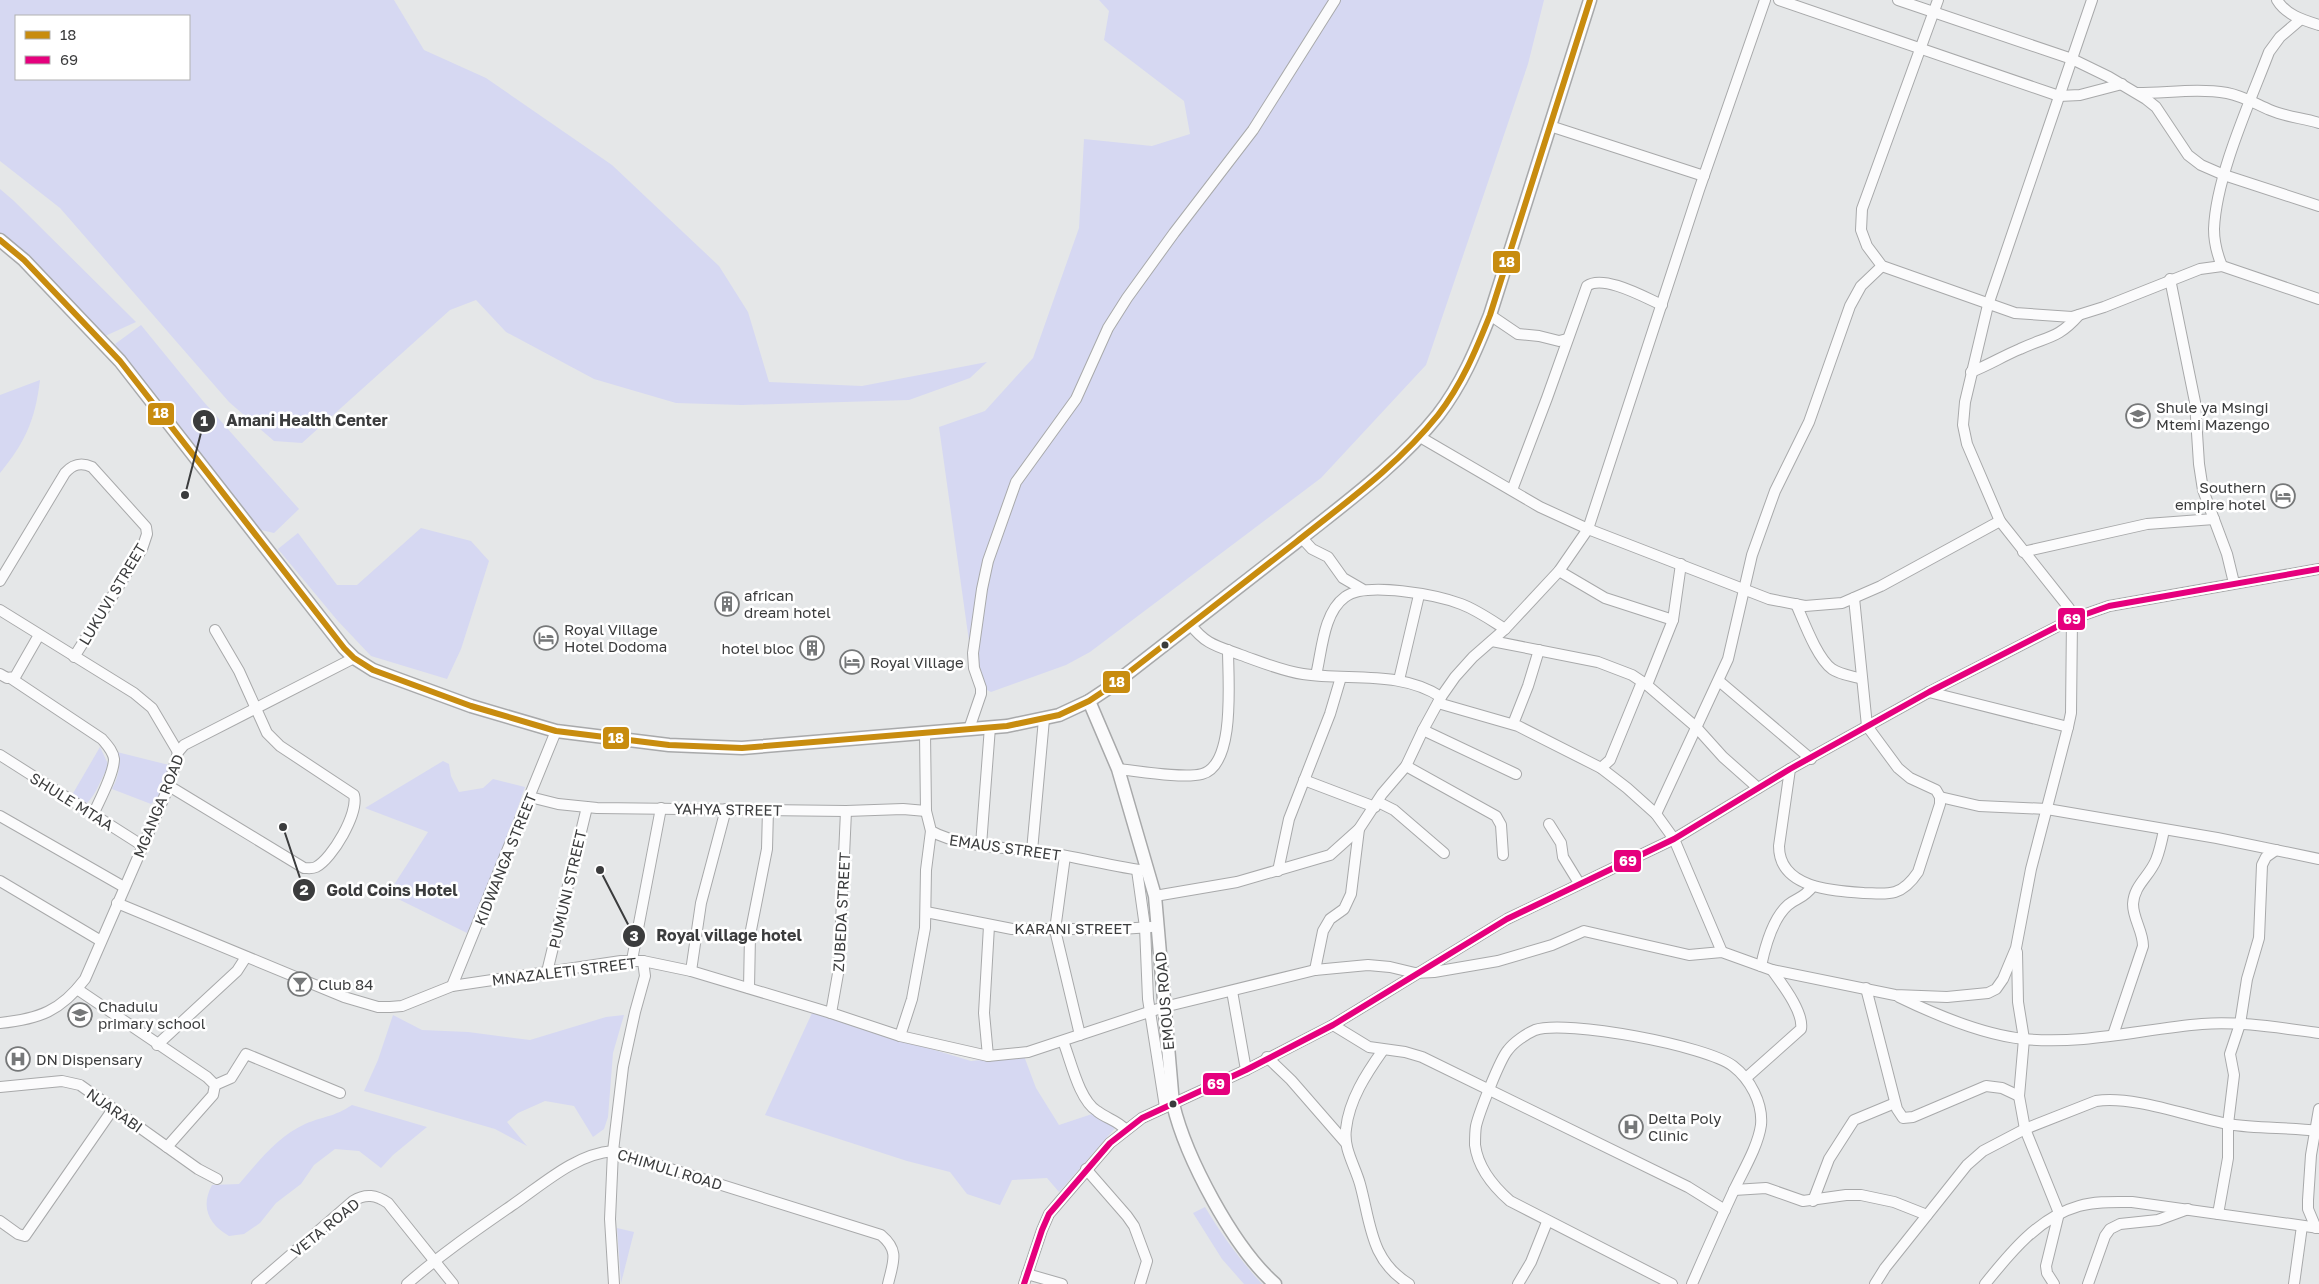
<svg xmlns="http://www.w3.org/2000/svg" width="2319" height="1284" viewBox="0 0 2319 1284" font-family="'Golos Text',sans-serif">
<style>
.green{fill:#d6d8f2;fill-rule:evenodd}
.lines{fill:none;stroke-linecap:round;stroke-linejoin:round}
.minor-casing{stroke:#a8a9aa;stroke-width:12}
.tertiary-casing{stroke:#a8a9aa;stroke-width:15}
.minor{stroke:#fbfbfc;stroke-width:10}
.tertiary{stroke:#fbfbfc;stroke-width:12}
.bus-1-casing{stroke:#fff;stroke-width:10}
.bus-2-casing{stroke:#fff;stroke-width:10}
.bus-1{stroke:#c88c0f;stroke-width:6}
.bus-2{stroke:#e5007d;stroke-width:6}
.bus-dot{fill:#3b3c3d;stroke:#fff;stroke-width:2}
.labels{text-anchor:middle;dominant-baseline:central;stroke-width:5;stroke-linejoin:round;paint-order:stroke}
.poi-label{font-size:15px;fill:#3b3c3d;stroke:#fff;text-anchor:start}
.street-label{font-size:15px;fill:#3b3c3d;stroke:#fff}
.leader{fill:none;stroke:#3b3c3d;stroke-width:2}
.callout-dot{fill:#3b3c3d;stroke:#fff;stroke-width:2}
.mark-label{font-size:15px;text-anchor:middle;font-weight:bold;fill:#fff}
.callout-label{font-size:16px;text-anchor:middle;font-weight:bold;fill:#3b3c3d;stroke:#fff;stroke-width:5;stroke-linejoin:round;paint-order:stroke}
.line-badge{stroke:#fff;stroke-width:2}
.badge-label{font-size:14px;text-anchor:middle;font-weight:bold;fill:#fff}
</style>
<rect width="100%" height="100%" fill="#e5e7e8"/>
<g class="green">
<path d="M 0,0 L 394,0 L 424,50 L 486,78 L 612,165 L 719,266 L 748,312 L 769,382 L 862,386 L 987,362 L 970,378 L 909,400 L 742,405 L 676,403 L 594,379 L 506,332 L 476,300 L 450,310 L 302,443 L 274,441 L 229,402 L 60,208 L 0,161 ZM 16,16 L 189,16 L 189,79 L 16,79 Z"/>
<path d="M 1099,0 L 1544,0 L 1528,64 L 1426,365 L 1321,478 L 1090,652 L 1066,665 L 991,692 L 975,684 L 939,427 L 985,411 L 1033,358 L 1079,228 L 1084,139 L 1152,146 L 1190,134 L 1184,101 L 1104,40 L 1109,11 Z"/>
<path d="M 0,189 L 14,201 L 136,322 L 103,337 L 0,235 Z"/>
<path d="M 141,325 L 203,401 L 299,509 L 274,533 L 261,530 L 115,344 Z"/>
<path d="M 40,380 C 35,421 25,442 0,473 L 0,395 Z"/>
<path d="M 421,528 L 471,541 L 489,561 L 461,649 L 447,679 L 371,656 L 337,620 L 278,549 L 298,533 L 337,585 L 357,585 Z"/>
<path d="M 100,747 L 109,766 C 100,779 98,792 87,803 L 72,795 Z"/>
<path d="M 117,752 L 169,765 L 160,795 L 151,804 L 112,789 C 119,776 121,765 117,752 Z"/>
<path d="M 443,761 L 449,764 L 451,776 L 459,792 L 483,788 L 493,779 L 525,787 L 500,859 L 467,933 L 388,894 L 428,832 L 365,808 Z"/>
<path d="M 812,1013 L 971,1061 L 1024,1056 L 1036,1088 L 1059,1125 L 1095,1113 L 1116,1127 L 1059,1192 L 1047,1178 L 1012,1180 L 1000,1205 L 967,1194 L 950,1172 L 907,1161 L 765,1115 Z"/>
<path d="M 393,1015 L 422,1030 L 468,1032 L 530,1040 L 606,1017 L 624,1015 L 613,1053 L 608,1117 L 604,1129 L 593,1137 L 574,1106 L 545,1101 L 518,1113 L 507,1122 L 527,1146 L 495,1129 L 364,1091 L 378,1060 Z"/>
<path d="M 352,1105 L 427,1127 L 393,1155 L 381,1168 L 359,1151 L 335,1149 L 314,1165 L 301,1184 L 276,1203 L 260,1223 L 244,1234 L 229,1236 C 209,1225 200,1207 212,1185 L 239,1184 C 259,1161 277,1137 305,1124 C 324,1116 334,1117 352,1105 Z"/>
<path d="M 1205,1207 C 1222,1235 1240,1260 1262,1284 L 1244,1284 L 1222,1259 L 1193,1213 Z"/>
<path d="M 617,1228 L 634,1232 L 621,1283 Z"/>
</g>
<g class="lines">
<g class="minor-casing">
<g id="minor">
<path d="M 1779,0 L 2059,96 L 2080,95 L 2122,84"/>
<path d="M 1898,0 L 2072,59 L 2109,77 L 2146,99 L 2156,107 L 2188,155 L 2201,165 L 2224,175 L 2319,206"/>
<path d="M 1938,0 L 1862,209 L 1861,230 L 1867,246 L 1882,266 L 2015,313 L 2072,317 L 2104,307 L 2200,269 L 2222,266 L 2319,299"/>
<path d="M 2277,0 C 2286,15 2303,20 2319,25"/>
<path d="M 2138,93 C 2167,93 2198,88 2227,93 C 2243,96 2256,104 2270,110 C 2286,117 2303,118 2319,123"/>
<path d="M 1550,126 L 1704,176"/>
<path d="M 2222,266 C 2217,254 2214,242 2214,229 C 2216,176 2250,102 2269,52 L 2280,37 L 2300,20"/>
<path d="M 2170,279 L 2195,402 L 2199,464 L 2203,490 L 2227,554 L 2234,583"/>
<path d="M 1490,315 L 1518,334 L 1539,336 L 1559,341 L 1567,339"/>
<path d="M 1971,372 C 1989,365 2003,356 2020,349 C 2047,336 2057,340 2079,315"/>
<path d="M 1420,437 L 1540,507 L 1588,529 L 1769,599 L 1805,606 L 1842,603 L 1881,586 L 2000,521"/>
<path d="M 1512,490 L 1547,398 L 1587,286 C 1603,274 1644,297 1662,305"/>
<path d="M 1301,537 L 1312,549 L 1328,557 L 1343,578 L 1362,589"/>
<path d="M 2023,552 L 2147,524 L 2214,519"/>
<path d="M 1559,571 L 1605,598 L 1673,620"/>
<path d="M 0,581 L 65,473 C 73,464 81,462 92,467 L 146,527 L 147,534 L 142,549 L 74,657"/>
<path d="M 1796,604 C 1804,622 1817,658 1832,669 C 1841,675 1853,676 1862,679"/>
<path d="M 0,610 L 134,693 L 152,708 L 178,752"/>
<path d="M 1190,624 C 1206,645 1217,646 1241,655 C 1261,662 1282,671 1303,674 C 1349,681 1400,670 1441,697"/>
<path d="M 1492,641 L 1598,662 L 1632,675 L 1647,685 L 1696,727 L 1723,757 L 1758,788"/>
<path d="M 0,674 L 7,678 L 15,677 L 39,635"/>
<path d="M 1316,675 C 1322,651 1323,613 1345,597 C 1366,581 1437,595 1461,604 C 1477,610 1491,620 1505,629"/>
<path d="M 12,679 L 102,739 C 107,745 113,751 114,759 C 114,774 99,801 93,815"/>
<path d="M 1399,680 L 1419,595"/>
<path d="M 1719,681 L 1811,759"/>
<path d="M 1647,685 L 1673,620 L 1681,564"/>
<path d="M 1929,692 L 2068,727"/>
<path d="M 1438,703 L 1518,726 L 1601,768 L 1627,788 L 1656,814 L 1674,839 L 1722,952"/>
<path d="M 1513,724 L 1528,686 L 1539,650"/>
<path d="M 969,729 L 981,694 L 981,688 L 974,668 L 973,653 L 982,589 L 988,561 L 1016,482 L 1076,399 L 1108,328 L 1127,298 L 1174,233 L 1253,130 L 1335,0"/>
<path d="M 1423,730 L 1516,774"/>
<path d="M 925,733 L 926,811 L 931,831 C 958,847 1012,848 1043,852 C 1079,857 1113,867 1148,871"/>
<path d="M 0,755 L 143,846"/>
<path d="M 1406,766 L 1496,816 L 1501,825 L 1503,855"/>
<path d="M 1601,768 L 1610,760 L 1642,682"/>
<path d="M 1118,769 C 1138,771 1183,779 1202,774 C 1236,765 1228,679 1228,650"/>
<path d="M 1790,769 L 1779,846 C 1779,888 1832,891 1864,893 C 1873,893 1885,895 1895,892 C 1905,889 1912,881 1918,872 L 1940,804 L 1940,797 L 1936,790 L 1910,778 L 1898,768 L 1867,726 L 1854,598"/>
<path d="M 1304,780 L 1375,807"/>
<path d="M 169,786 L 304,868 C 308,868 312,869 316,867 C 332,859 359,813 354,795 L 280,746 L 267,733 L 239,671 L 215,630"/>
<path d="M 530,797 L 558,804 L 597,808 L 846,811 L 903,809 L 926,811"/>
<path d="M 1940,797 L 1979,806 L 2047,809 L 2217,838 L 2319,859"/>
<path d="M 1378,802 L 1394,810 L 1444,853"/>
<path d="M 1656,814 L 1728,659 L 1752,555 L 1775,491 L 1809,422 L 1850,306 L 1861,286 L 1882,266"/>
<path d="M 0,816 L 124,887"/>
<path d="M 1549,824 L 1561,843 L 1563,857 L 1579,883"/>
<path d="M 981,845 L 990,727"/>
<path d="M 1032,851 L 1044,719"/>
<path d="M 1065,856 L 1055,930 L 1080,1035"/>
<path d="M 1137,870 L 1145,927 L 1148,999 L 1165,1107"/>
<path d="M 1278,871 L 1289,819 L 1330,714 L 1341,677"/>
<path d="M 0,881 L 101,941"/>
<path d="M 1155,896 L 1237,882 L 1330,855 L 1359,829 L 1382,794 L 1406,766 L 1423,730 L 1441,697 L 1455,677 L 1473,657 L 1505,629 L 1559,571 L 1588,529 L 1699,190 L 1765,0"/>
<path d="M 117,903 L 344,997 L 378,1007 L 390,1007 L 402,1006 L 452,986 L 621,961 L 643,961 L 691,971 L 831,1013 L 900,1036 L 988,1056 L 1028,1052 L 1164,1007 L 1315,970 L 1368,965 L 1390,967 L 1415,973 L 1434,972 L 1498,961 L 1552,945 L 1584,931 L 1689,955 L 1722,952 L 1772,970 L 1895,995 L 1947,997 L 1988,993 L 1996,989 L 2003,979 L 2016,948 L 2031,869 L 2068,727 L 2071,713 L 2072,619 L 2069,608 L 2000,521 L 1967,444 L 1963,425 L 1965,402 L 1988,305 L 2092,0"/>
<path d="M 926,912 L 1012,929 L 1121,929 L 1151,927"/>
<path d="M 2017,952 L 2018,1002 L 2024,1039 L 2019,1096 L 2025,1129 L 2059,1213 L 2046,1266 L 2047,1273 L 2054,1284"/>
<path d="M 632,960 L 661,808"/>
<path d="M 1761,966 C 1765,947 1772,919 1788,905 C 1798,897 1803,899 1813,886"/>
<path d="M 1315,970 L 1323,931 L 1330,919 L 1344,909 L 1351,894 L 1359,829"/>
<path d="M 691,971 L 701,903 L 726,809"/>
<path d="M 547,972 L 587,807"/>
<path d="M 452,986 L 556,731"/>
<path d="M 749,988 L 750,935 L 767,849 L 768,809"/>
<path d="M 1866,988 L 1897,1109 L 1903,1118 L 1913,1117 L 1986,1086 L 2002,1088 L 2019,1096"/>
<path d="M 77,989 L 207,1077 L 215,1085 L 213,1095 L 167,1147"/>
<path d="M 1232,991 L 1246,1070"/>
<path d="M 1899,997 C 1934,1014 1985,1035 2024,1039 C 2084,1045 2142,1029 2202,1024 C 2241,1021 2280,1028 2319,1033"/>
<path d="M 831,1013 L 839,968 L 846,811"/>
<path d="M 0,1023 C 39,1019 61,1011 85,979 L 169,786 L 178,752 L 184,745 L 354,658"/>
<path d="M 1333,1025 L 1369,1047 L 1405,1052 L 1422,1057 L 1688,1187 L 1725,1210"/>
<path d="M 2113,1035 L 2143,946 C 2143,931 2133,919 2133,904 C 2134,885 2149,877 2156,860 C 2160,850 2162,840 2164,830"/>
<path d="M 900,1036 L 912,999 L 925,928 L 926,870 L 931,831"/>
<path d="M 1063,1041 C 1071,1061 1079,1100 1097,1111 C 1107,1119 1117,1120 1126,1130"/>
<path d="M 157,1045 L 237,971 L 246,957"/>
<path d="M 1383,1050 C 1366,1074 1349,1100 1346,1129 C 1343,1148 1355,1166 1360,1184 C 1371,1224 1370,1260 1409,1284"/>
<path d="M 988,1056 L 984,1013 L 989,926"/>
<path d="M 1267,1057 L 1291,1080 L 1345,1142"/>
<path d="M 1746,1078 L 1801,1029 C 1804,1012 1782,984 1772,970"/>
<path d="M 215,1085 L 231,1078 L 246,1054 L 340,1093"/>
<path d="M 0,1087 L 62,1081 L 80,1085 L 198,1169 L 217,1179"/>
<path d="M 1086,1169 L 1127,1216 L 1134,1226 L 1147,1261 L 1140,1284"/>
<path d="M 1734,1190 L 1766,1188 L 1803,1201 L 1846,1195 L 1861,1195 L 1894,1202 L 1927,1215"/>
<path d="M 1813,1201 L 1829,1159 L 1854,1120 L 1895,1103"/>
<path d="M 2218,1214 L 2228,1158 L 2228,1124 L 2234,1075 L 2230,1054 L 2240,1024 L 2247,979 L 2259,938 L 2262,865 L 2266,857 L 2276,850"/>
<path d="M 0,1221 L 18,1234 L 25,1236 L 113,1109"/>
<path d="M 2316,1228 L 2308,1209 L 2308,1200 L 2311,1155 L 2319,1109"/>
<path d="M 1027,1274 L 1062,1284"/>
<path d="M 257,1284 L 353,1201 C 366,1193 376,1195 388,1203 L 453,1284"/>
<path d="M 407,1284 C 440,1255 475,1231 511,1206 C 542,1185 575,1154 613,1151 L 881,1235 C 900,1251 893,1262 888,1284"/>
<path d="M 614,1284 L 610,1219 L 613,1151 L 623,1067 L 635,1012 L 645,976 L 643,961"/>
<path d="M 1024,1284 L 1042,1230 L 1049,1214 L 1110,1143 L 1142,1118 L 1246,1070 L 1333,1025 L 1507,919 L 1674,839 L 1790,769 L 1929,692 L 2072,619 L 2109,606 L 2319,569"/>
<path d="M 1518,1284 L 1531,1262 L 1547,1222"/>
<path d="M 1672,1284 L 1510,1201 C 1494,1187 1478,1168 1475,1145 C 1475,1140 1475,1132 1476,1126 C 1479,1113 1500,1059 1508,1050 C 1514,1042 1526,1034 1535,1030 C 1565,1019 1708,1046 1733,1066 C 1750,1079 1763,1103 1761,1125 C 1758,1146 1744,1169 1735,1188 C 1720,1220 1706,1252 1692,1284"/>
<path d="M 1875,1284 L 1885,1268 L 1967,1165 L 1983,1151 L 2025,1129 L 2096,1101 C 2133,1095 2190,1117 2228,1124 C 2257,1129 2289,1127 2319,1131"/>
<path d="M 1985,1284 C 2010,1253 2039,1217 2079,1206 C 2096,1201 2115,1202 2132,1202 L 2319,1228"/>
<path d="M 2088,1284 L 2105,1236 L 2110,1229 L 2120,1224 L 2158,1220 L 2188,1209"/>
<path d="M 2294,1284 L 2302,1226"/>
</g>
</g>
<g class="tertiary-casing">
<g id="tertiary">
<path d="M 0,240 L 24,260 L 120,361 L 344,648 L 354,658 L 373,670 L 471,706 L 556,731 L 669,745 L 742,748 L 1007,726 L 1059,715 L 1089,701 L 1110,687 C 1172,639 1233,591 1295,543 C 1345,503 1398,465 1438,415 C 1462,384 1476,350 1490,315 L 1590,0"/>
<path d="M 1089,701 L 1118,769 L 1155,896 L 1173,1104 C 1186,1158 1233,1247 1275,1284"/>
</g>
</g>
<use href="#minor" class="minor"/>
<use href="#tertiary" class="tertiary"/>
<g class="bus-1-casing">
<path id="bus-1" d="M 0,240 L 24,260 L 120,361 L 344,648 L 354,658 L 373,670 L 471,706 L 556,731 L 669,745 L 742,748 L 1007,726 L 1059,715 L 1089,701 L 1110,687 C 1172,639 1233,591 1295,543 C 1345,503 1398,465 1438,415 C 1462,384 1476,350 1490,315 L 1590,0"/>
</g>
<g class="bus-2-casing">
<path id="bus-2" d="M 1024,1284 L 1042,1230 L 1049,1214 L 1110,1143 L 1142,1118 L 1246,1070 L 1333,1025 L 1507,919 L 1674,839 L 1790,769 L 1929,692 L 2072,619 L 2109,606 L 2319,569"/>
</g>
<use href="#bus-1" class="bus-1"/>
<use href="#bus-2" class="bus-2"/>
</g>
<defs>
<g id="school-ring" transform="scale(1.25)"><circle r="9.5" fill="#fff" stroke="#767879" stroke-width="1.5"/><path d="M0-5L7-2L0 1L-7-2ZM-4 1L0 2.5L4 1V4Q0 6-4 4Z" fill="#767879"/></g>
<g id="hotel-ring" transform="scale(1.25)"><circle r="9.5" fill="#fff" stroke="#767879" stroke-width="1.5"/><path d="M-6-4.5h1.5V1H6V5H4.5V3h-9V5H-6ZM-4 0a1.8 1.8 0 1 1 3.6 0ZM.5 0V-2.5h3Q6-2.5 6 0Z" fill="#767879"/></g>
<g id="building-ring" transform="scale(1.25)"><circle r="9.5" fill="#fff" stroke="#767879" stroke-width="1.5"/><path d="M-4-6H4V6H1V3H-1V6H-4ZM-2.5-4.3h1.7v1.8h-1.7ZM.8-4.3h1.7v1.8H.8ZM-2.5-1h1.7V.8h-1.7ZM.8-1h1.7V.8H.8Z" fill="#767879"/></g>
<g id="bar-ring" transform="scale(1.25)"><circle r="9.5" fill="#fff" stroke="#767879" stroke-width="1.5"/><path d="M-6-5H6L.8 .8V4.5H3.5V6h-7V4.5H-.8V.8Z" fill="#767879"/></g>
<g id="hospital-ring" transform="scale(1.25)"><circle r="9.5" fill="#fff" stroke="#767879" stroke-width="1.5"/><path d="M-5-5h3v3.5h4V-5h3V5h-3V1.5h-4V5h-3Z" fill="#767879"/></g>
</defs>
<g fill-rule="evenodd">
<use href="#school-ring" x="2138" y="416"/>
<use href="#hotel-ring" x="2283" y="496"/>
<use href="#building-ring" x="727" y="604"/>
<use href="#hotel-ring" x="546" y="638"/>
<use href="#building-ring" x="812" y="648"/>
<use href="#hotel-ring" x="852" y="662"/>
<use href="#bar-ring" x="300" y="984"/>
<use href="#school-ring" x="80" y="1015"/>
<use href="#hospital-ring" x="18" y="1059"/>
<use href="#hospital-ring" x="1631" y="1127"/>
</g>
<g class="bus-dot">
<circle cx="1165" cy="645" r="4.5"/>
<circle cx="1173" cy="1104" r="4.5"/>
</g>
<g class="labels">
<g class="poi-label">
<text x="2156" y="407">Shule ya Msingi<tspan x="2156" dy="17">Mtemi Mazengo</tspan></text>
<text x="2266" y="487" text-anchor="end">Southern<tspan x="2266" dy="17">empire hotel</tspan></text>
<text x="744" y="595">african<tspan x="744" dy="17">dream hotel</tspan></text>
<text x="564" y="629">Royal Village<tspan x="564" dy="17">Hotel Dodoma</tspan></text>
<text x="794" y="648" text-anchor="end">hotel bloc</text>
<text x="870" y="662">Royal Village</text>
<text x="318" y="984">Club 84</text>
<text x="98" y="1006">Chadulu<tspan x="98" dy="17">primary school</tspan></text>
<text x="36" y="1059">DN Dispensary</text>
<text x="1648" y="1118">Delta Poly<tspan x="1648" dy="17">Clinic</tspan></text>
</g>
<g class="street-label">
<text transform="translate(112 594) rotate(-59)">LUKUVI STREET</text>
<text transform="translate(72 801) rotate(32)">SHULE MTAA</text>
<text transform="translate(158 806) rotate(-68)">MGANGA ROAD</text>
<text transform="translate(728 809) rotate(1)">YAHYA STREET</text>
<text transform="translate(1005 847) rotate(8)">EMAUS STREET</text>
<text transform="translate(505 859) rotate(-68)">KIDWANGA STREET</text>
<text transform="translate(567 889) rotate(-77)">PUMUNI STREET</text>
<text transform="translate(841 912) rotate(-87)">ZUBEDA STREET</text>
<text x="1073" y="928">KARANI STREET</text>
<text transform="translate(564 971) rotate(-7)">MNAZALETI STREET</text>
<text transform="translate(1164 1001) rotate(-95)">EMOUS ROAD</text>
<text transform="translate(115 1110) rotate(35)">NJARABI</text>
<text transform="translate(670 1169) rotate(17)">CHIMULI ROAD</text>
<text transform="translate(325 1227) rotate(-39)">VETA ROAD</text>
</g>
</g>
<path class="leader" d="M185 495L204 421M283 827L304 890M600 870L634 936"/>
<g class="callout-dot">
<circle cx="185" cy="495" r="5"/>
<circle cx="283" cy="827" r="5"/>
<circle cx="600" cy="870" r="5"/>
<circle cx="204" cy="421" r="12"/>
<circle cx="304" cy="890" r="12"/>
<circle cx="634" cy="936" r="12"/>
</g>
<g class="mark-label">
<text x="204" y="426">1</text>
<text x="304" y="895">2</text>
<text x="634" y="941">3</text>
</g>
<g class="callout-label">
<text x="307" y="426">Amani Health Center</text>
<text x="392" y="896">Gold Coins Hotel</text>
<text x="729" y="941">Royal village hotel</text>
</g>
<g class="line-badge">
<rect x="1492" y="250" width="29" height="24" rx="5" fill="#c88c0f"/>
<rect x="147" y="402" width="28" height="24" rx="5" fill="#c88c0f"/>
<rect x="2057" y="607" width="29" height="24" rx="5" fill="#e5007d"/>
<rect x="1102" y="670" width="29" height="24" rx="5" fill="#c88c0f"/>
<rect x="602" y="726" width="28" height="24" rx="5" fill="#c88c0f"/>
<rect x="1613" y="849" width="29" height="24" rx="5" fill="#e5007d"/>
<rect x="1202" y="1072" width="29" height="24" rx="5" fill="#e5007d"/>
</g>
<g class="badge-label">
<text x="1507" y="267">18</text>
<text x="161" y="418">18</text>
<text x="2072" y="624">69</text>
<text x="1117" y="687">18</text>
<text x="616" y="743">18</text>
<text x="1628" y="866">69</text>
<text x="1216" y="1089">69</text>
</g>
<rect x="15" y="15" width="175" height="65" fill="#ffffff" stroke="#b1b1b1"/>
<rect x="25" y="31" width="25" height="8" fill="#c88c0f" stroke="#b1b1b1"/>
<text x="60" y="40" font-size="15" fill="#3b3c3d">18</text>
<rect x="25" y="56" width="25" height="8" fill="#e5007d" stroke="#b1b1b1"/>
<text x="60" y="65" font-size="15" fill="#3b3c3d">69</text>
</svg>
